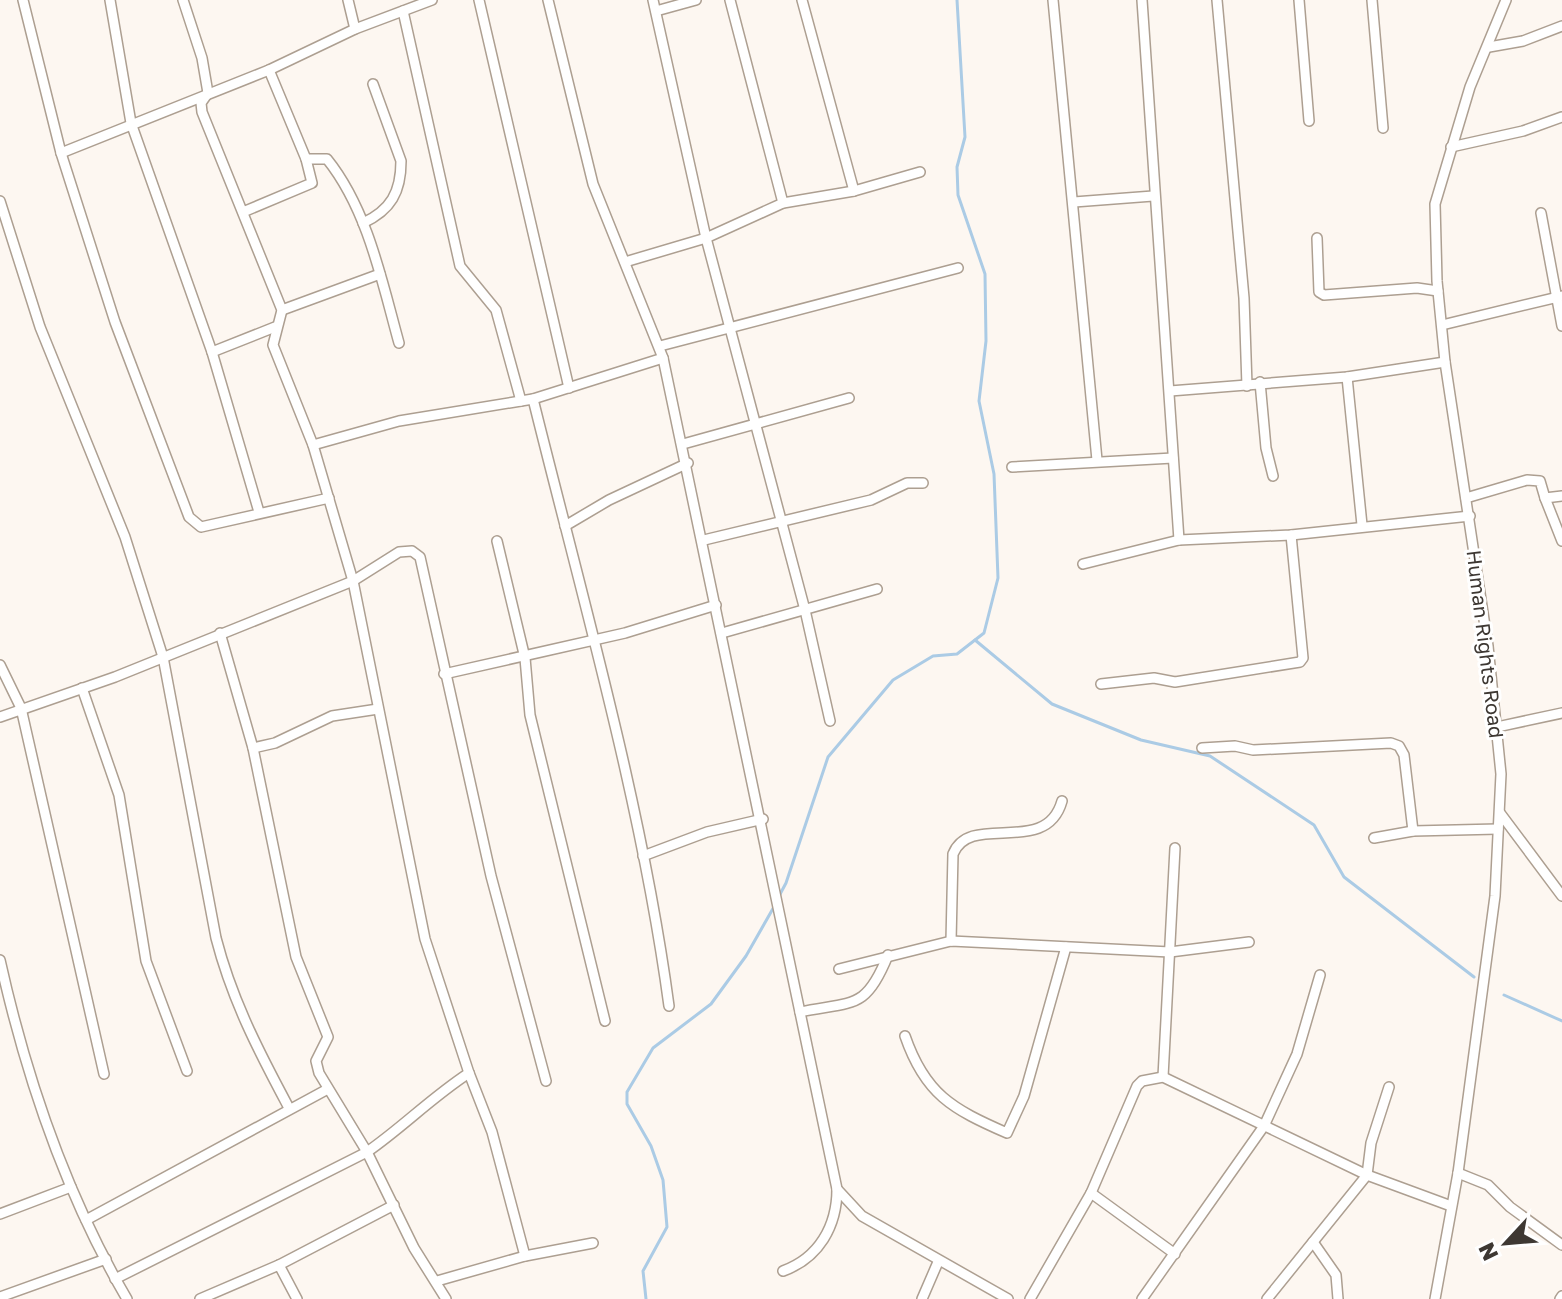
<svg xmlns="http://www.w3.org/2000/svg" width="1562" height="1299" viewBox="0 0 1562 1299" font-family="'Golos Text',sans-serif">
<style>
.lines{fill:none;stroke-linecap:round;stroke-linejoin:round}
.stream{stroke:#abcbe5;stroke-width:3}
.minor-casing{stroke:#ad9f91;stroke-width:12}
.minor{stroke:#fff;stroke-width:9}
.labels{text-anchor:middle;dominant-baseline:central;stroke-width:6;stroke-linejoin:round;paint-order:stroke}
.street-label{font-size:20px;fill:#3e3833;stroke:#fff}
</style>
<rect width="100%" height="100%" fill="#fdf7f1"/>
<g class="lines">
<g class="stream">
<path d="M 975,640 L 1052,704 L 1141,740 L 1210,756 L 1314,825 L 1344,877 L 1474,977"/>
<path d="M 778,898 L 786,883 L 828,757 L 893,680 L 933,656 L 957,654 L 984,633 L 998,578 L 994,474 L 979,401 L 986,341 L 985,274 L 958,195 L 957,167 L 965,137 L 957,0"/>
<path d="M 1504,995 L 1562,1021"/>
<path d="M 646,1299 L 643,1271 L 667,1227 L 663,1180 L 651,1146 L 627,1104 L 627,1092 L 653,1048 L 711,1004 L 746,956 L 775,905"/>
</g>
<g class="minor-casing">
<g id="minor">
<path d="M 23,0 L 61,153 L 115,322 L 189,517 L 201,527 L 329,498"/>
<path d="M 110,0 L 131,123 L 212,352 L 259,512"/>
<path d="M 183,0 L 202,58 L 208,93 L 201,103 L 202,112 L 282,310 L 273,345 L 313,445 L 353,581 L 425,939 L 469,1073 L 492,1132 L 525,1256"/>
<path d="M 348,0 L 355,29"/>
<path d="M 479,0 L 569,388"/>
<path d="M 548,0 L 593,184 L 663,358 L 837,1189 L 862,1216 L 1008,1299"/>
<path d="M 653,0 L 706,238 L 805,610 L 830,721"/>
<path d="M 730,0 L 783,203"/>
<path d="M 802,0 L 854,191"/>
<path d="M 1053,0 L 1097,460"/>
<path d="M 1142,0 L 1179,540"/>
<path d="M 1217,0 L 1244,298 L 1247,386"/>
<path d="M 1299,0 L 1309,121"/>
<path d="M 1372,0 L 1383,128"/>
<path d="M 403,11 L 460,266 L 496,310 L 521,401"/>
<path d="M 656,11 L 696,0"/>
<path d="M 1489,47 L 1523,41 L 1562,26"/>
<path d="M 1451,147 L 1523,131 L 1562,117"/>
<path d="M 61,153 L 269,70 L 355,29 L 432,0"/>
<path d="M 306,159 L 327,159 C 368,210 382,282 399,343"/>
<path d="M 0,201 L 40,327 L 125,537 L 163,657 L 216,938 C 232,1000 259,1052 289,1108"/>
<path d="M 1074,202 L 1153,196"/>
<path d="M 243,212 L 312,183 L 306,159 L 269,70"/>
<path d="M 1541,213 L 1562,326"/>
<path d="M 363,223 C 391,210 401,192 401,161 L 373,84"/>
<path d="M 1317,238 L 1319,292 L 1324,295 L 1417,288 L 1438,291"/>
<path d="M 625,262 L 706,238 L 783,203 L 854,191 L 920,172"/>
<path d="M 282,310 L 380,274"/>
<path d="M 1442,325 L 1562,296"/>
<path d="M 660,346 L 958,268"/>
<path d="M 212,352 L 275,327"/>
<path d="M 1347,377 L 1362,525"/>
<path d="M 1260,382 L 1266,448 L 1273,476"/>
<path d="M 1170,391 L 1347,377 L 1445,362"/>
<path d="M 533,399 C 582,597 642,805 669,1006"/>
<path d="M 683,444 L 849,398"/>
<path d="M 313,445 L 399,421 L 533,399 L 663,358"/>
<path d="M 1012,467 L 1173,458"/>
<path d="M 1466,498 L 1527,480 L 1540,481 L 1545,498 L 1562,496"/>
<path d="M 1545,498 L 1562,541"/>
<path d="M 565,526 L 609,500 L 688,463"/>
<path d="M 704,540 L 871,500 L 907,483 L 923,483"/>
<path d="M 497,541 L 525,658 L 530,715 L 605,1021"/>
<path d="M 1083,564 L 1179,540 L 1291,535 L 1470,516"/>
<path d="M 220,633 L 253,748 L 296,957 L 328,1037 L 316,1061 L 319,1073 L 367,1152 L 414,1248 L 446,1299"/>
<path d="M 722,633 L 877,589"/>
<path d="M 0,665 L 21,708 L 104,1074"/>
<path d="M 444,674 L 625,633 L 716,605"/>
<path d="M 1101,684 L 1154,678 L 1175,682 L 1300,662 L 1303,658 L 1291,535"/>
<path d="M 82,688 L 119,795 L 146,961 L 187,1071"/>
<path d="M 0,717 L 115,677 L 353,581 L 399,552 L 412,551 L 420,557 L 491,876 L 546,1081"/>
<path d="M 1497,727 L 1562,713"/>
<path d="M 253,748 L 275,743 L 332,716 L 378,709"/>
<path d="M 1202,748 L 1235,746 L 1253,750 L 1391,743 L 1399,746 L 1404,755 L 1413,831"/>
<path d="M 1500,813 L 1562,896"/>
<path d="M 1374,838 L 1413,831 L 1498,829"/>
<path d="M 643,856 L 707,832 L 763,819"/>
<path d="M 951,941 L 953,854 C 970,811 1046,858 1062,801"/>
<path d="M 0,960 C 26,1077 66,1195 127,1299"/>
<path d="M 839,969 L 951,941 L 1170,952 L 1249,942"/>
<path d="M 800,1012 C 854,1001 866,1010 888,955"/>
<path d="M 905,1036 C 925,1094 952,1109 1007,1133 L 1024,1096 L 1066,947"/>
<path d="M 1163,1077 L 1175,848"/>
<path d="M 1458,1173 L 1488,1185 L 1510,1207 L 1562,1245"/>
<path d="M 1091,1193 L 1175,1254"/>
<path d="M 0,1214 L 71,1187"/>
<path d="M 86,1220 L 326,1090"/>
<path d="M 1313,1242 L 1336,1275 L 1338,1299"/>
<path d="M 279,1265 L 297,1299"/>
<path d="M 783,1271 C 819,1258 837,1226 837,1189"/>
<path d="M 115,1279 L 367,1152 C 403,1127 432,1097 469,1073"/>
<path d="M 437,1281 L 525,1256 L 593,1243"/>
<path d="M 0,1297 L 106,1259"/>
<path d="M 200,1299 L 279,1265 L 394,1205"/>
<path d="M 922,1299 L 938,1262"/>
<path d="M 1030,1299 L 1091,1193 L 1137,1086 L 1142,1081 L 1163,1077 L 1367,1175 L 1451,1206"/>
<path d="M 1142,1299 L 1264,1126 L 1297,1054 L 1320,975"/>
<path d="M 1267,1299 L 1367,1175 L 1371,1143 L 1389,1087"/>
<path d="M 1435,1299 L 1458,1173 L 1495,896 L 1501,774 L 1488,646 L 1445,362 L 1437,281 L 1435,204 L 1470,87 L 1506,0"/>
<path d="M 1560,1299 L 1562,1296"/>
</g>
</g>
<use href="#minor" class="minor"/>
</g>
<g class="labels">
<g class="street-label">
<text transform="translate(1486 644) rotate(83)">Human Rights Road</text>
</g>
</g>
<g transform="translate(1506 1243) rotate(244)" stroke="#ffffff" stroke-width="6" paint-order="stroke">
<path d="M0-6L14 30L0 20L-14 30Z" fill="#3e3833"/>
<text y="-12" font-size="22" font-weight="bold" text-anchor="middle" fill="#3e3833">N</text>
</g>
</svg>
